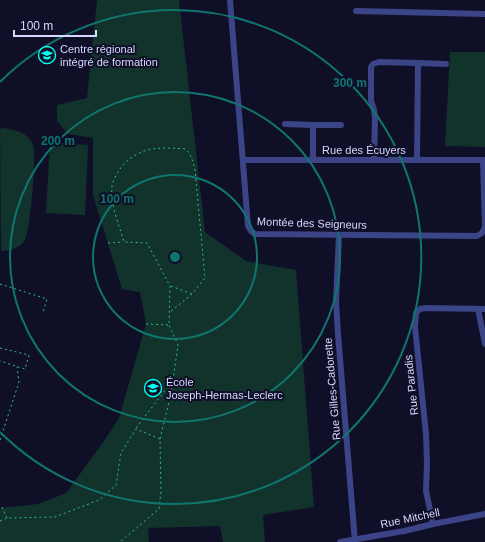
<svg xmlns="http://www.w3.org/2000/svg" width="485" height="542" viewBox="0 0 485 542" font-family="Arial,sans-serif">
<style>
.green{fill:#12322c}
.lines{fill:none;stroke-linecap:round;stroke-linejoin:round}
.path{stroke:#2ebb9c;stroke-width:1;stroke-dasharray:2 3;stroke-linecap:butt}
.minor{stroke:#3a4487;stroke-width:6}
.ring{fill:none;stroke:#0f766e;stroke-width:2}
.labels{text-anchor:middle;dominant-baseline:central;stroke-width:4;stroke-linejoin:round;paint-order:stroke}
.poi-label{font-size:11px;fill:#d6d8ff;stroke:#100f28;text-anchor:start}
.street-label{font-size:11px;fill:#d6d8ff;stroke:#100f28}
.centre{fill:#0f766e;stroke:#100f28;stroke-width:2}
.ring-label{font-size:12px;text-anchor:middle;font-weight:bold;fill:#0f766e;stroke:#100f28;stroke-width:4;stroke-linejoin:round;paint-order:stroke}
</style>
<rect width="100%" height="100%" fill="#100f28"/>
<g class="green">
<path d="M 97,0 L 179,0 L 205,232 L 246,261 L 296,270 L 314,507 L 263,515 L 265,542 L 223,542 L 220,526 L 148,528 L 149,542 L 0,542 L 0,508 L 38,504 L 66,493 L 104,441 L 119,418 L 146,324 L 140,292 L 122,289 L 93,195 L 93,138 L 68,134 L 57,121 L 57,105 L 87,98 Z"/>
<path d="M 450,52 L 485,52 L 485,147 L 445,146 Z"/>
<path d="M 3,128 C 14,129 29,133 33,145 C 37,156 30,232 25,240 C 19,249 10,250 1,251 L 0,129 Z"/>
<path d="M 50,142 L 88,145 L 85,215 L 46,213 Z"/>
</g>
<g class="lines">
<g class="path">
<path d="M 108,243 L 123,242"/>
<path d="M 0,284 L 47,299 L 43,312"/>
<path d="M 171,286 L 192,294"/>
<path d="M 146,324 L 169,325"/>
<path d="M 0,348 L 29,355 L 25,369 L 0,361"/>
<path d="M 136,428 L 173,380"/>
<path d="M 160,439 L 171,394 L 178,345 L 169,325 L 170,286 L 147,243 L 124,242 C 119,224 110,205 112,186 C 113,180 117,173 120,169 C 137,146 160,147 186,149 C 192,156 193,162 195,170 L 205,278 L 192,294 L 169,313"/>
<path d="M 0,440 L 19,382 L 17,367"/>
<path d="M 2,507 L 7,518"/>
<path d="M 0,521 L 7,518 L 55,517 L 99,500 L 116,485 L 121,453 L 136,429 L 160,439 L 161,491 L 159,509 L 121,541 L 121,542"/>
</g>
<g class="minor">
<path d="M 230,0 L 248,226 L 251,231 L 255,234 L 477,236 L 482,233 L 485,227 L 483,160"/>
<path d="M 356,11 L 485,14"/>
<path d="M 285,124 L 313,125 L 313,160"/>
<path d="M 313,125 L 341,125"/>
<path d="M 243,160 L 485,160"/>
<path d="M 374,160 L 375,118 L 374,110 L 371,101 L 371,67 L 373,64 L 379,62 L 418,63"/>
<path d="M 417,160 L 418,63 L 446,64"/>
<path d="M 339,235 L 336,302 L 338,334 L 355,542"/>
<path d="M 478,309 L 485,344"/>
<path d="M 433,524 L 426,491 L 427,463 L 426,434 L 415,327 L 416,313 L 420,309 L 425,308 L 485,309"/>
<path d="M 340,542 L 404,531 L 433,524 L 485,514"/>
</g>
</g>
<g class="ring">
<circle cx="175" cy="257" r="82"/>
<circle cx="175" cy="257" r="165"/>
<path d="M0 82A247 247 0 1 1 0 432"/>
</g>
<defs>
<g id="school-ring" transform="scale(0.9)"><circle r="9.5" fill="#100f28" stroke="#02fff0" stroke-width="1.5"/><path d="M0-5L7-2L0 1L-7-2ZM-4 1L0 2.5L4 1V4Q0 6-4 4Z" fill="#02fff0"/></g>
</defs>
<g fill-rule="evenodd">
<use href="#school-ring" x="47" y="55"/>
<use href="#school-ring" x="153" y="388"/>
</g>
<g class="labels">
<g class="poi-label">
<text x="60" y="49">Centre régional<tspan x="60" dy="13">intégré de formation</tspan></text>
<text x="166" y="382">École<tspan x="166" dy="13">Joseph-Hermas-Leclerc</tspan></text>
</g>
<g class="street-label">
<text x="364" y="150">Rue des Écuyers</text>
<text transform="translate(312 223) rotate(2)">Montée des Seigneurs</text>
<text transform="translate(411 385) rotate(-96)">Rue Paradis</text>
<text transform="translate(332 389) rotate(-95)">Rue Gilles-Cadorette</text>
<text transform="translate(410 518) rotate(-12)">Rue Mitchell</text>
</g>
</g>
<circle cx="175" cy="257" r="6" class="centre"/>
<g class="ring-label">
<text x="350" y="87">300 m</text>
<text x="58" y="145">200 m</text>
<text x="117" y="203">100 m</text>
</g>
<path d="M14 30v6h82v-6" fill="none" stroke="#d6d8ff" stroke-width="2"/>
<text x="20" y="30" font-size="12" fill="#d6d8ff" stroke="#100f28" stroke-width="3" paint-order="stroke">100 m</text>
</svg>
